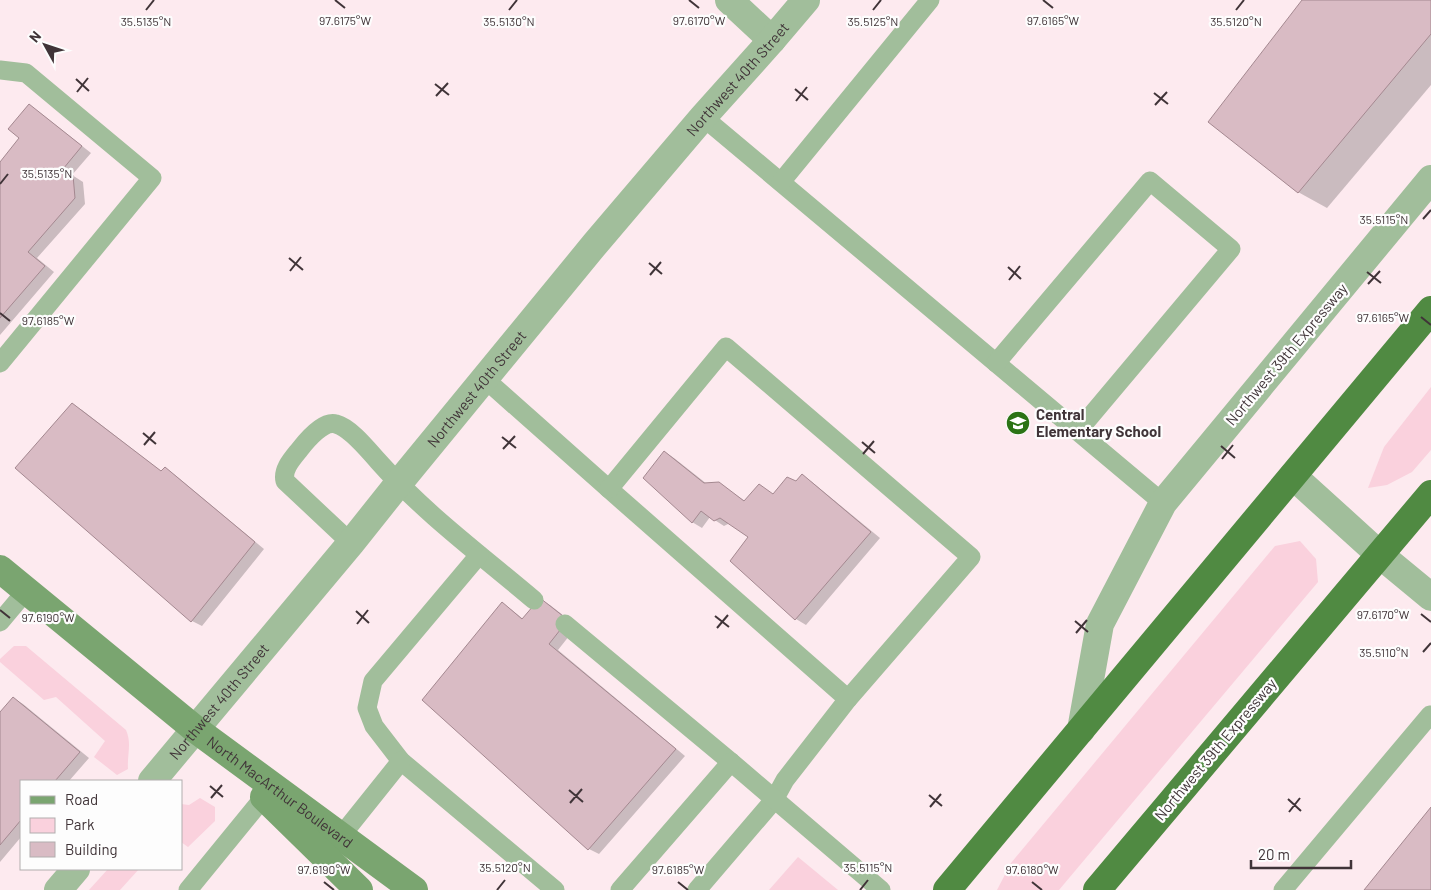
<svg xmlns="http://www.w3.org/2000/svg" width="1431" height="890" viewBox="0 0 1431 890" font-family="Barlow,sans-serif">
<style>
.green{fill:#fad1dd}
.shadow{fill:#0003}
.building{fill:#d9bbc4;stroke:#a48890}
.lines{fill:none;stroke-linecap:round;stroke-linejoin:round}
.service{stroke:#a1be9b;stroke-width:19}
.minor{stroke:#a1be9b;stroke-width:28}
.secondary{stroke:#7aa570;stroke-width:28}
.trunk{stroke:#508a42;stroke-width:28}
.ticks{fill:none;stroke:#403438;stroke-width:2}
.labels{text-anchor:middle;dominant-baseline:central;stroke-width:4.5;stroke-linejoin:round;paint-order:stroke}
.street-label{font-size:15px;fill:#403438;stroke:#fdfdfd}
.poi-label{font-size:15px;font-weight:bold;fill:#403438;stroke:#fdfdfd;text-anchor:start}
.ticks-label{font-size:12px;text-anchor:middle;fill:#403438;stroke:#fdfdfd;stroke-width:4.5;stroke-linejoin:round;paint-order:stroke}
</style>
<rect width="100%" height="100%" fill="#fdeaef"/>
<g class="green">
<path d="M 1431,387 L 1431,450 L 1412,472 L 1387,485 L 1368,488 L 1384,447 Z"/>
<path d="M 1300,541 L 1316,559 L 1318,582 L 1059,890 L 997,890 L 1011,863 L 1275,546 Z"/>
<path d="M 14,646 L 26,646 L 126,730 C 132,744 127,754 128,769 L 117,775 L 94,757 L 105,741 L 56,697 L 44,700 L 0,662 L 0,659 Z"/>
<path d="M 200,798 L 215,807 L 215,821 L 188,847 L 181,842 L 181,804 L 189,805 Z"/>
<path d="M 798,857 L 838,890 L 769,890 Z"/>
<path d="M 108,869 L 139,869 L 120,890 L 89,890 Z"/>
</g>
<g class="shadow">
<path d="M 1304,0 L 1431,0 L 1431,85 L 1327,208 L 1298,192 Z"/>
<path d="M 39,112 L 91,153 L 72,175 L 83,182 L 85,204 L 37,258 L 54,272 L 0,335 L 0,161 L 1,162 Z"/>
<path d="M 73,405 L 82,410 L 162,472 L 165,469 L 175,475 L 264,549 L 202,626 L 192,621 Z"/>
<path d="M 665,452 L 674,458 L 707,484 L 718,483 L 745,501 L 774,495 L 797,483 L 802,476 L 812,482 L 880,538 L 806,625 L 796,619 L 731,561 L 750,537 L 730,523 L 724,526 L 710,517 L 702,528 L 692,522 Z"/>
<path d="M 540,599 L 550,605 L 577,626 L 558,650 L 685,756 L 599,854 L 589,849 L 502,604 L 512,610 L 523,619 Z"/>
<path d="M 13,698 L 23,704 L 89,758 L 69,781 L 21,781 L 21,837 L 0,862 L 0,714 Z"/>
</g>
<g class="building">
<path d="M 1302,0 L 1431,0 L 1431,34 L 1298,193 L 1208,122 Z"/>
<path d="M 29,104 L 82,146 L 63,169 L 73,175 L 75,198 L 28,252 L 45,266 L 0,318 L 0,162 L 19,138 L 8,129 Z"/>
<path d="M 72,403 L 161,471 L 165,467 L 255,542 L 191,622 L 15,468 Z"/>
<path d="M 664,451 L 704,483 L 719,482 L 744,501 L 759,484 L 773,494 L 787,477 L 796,481 L 802,474 L 871,532 L 795,620 L 730,561 L 748,537 L 720,518 L 714,521 L 701,511 L 692,523 L 643,478 Z"/>
<path d="M 540,598 L 568,620 L 549,644 L 676,749 L 588,850 L 422,700 L 502,602 L 522,619 Z"/>
<path d="M 13,697 L 80,752 L 55,781 L 21,781 L 21,820 L 0,845 L 0,712 Z"/>
<path d="M 1431,807 L 1431,890 L 1364,890 Z"/>
</g>
<g class="lines">
<g class="service">
<path d="M 0,70 L 26,73 L 152,178 L 0,363"/>
<path d="M 703,117 L 1163,503"/>
<path d="M 781,182 L 930,0"/>
<path d="M 996,363 L 1150,181 L 1231,249 L 1078,431"/>
<path d="M 485,379 L 609,489 L 848,699"/>
<path d="M 609,489 L 726,347 L 971,557 L 848,699 L 785,780 L 774,800 L 697,890"/>
<path d="M 351,543 L 285,481 C 282,469 293,458 300,449 C 307,440 324,420 336,424 C 351,428 368,450 378,461 C 424,513 481,555 534,600"/>
<path d="M 479,555 L 373,681 L 367,708 L 374,726 L 401,761 L 555,890"/>
<path d="M 0,622 L 26,591"/>
<path d="M 565,624 L 731,762 L 881,890"/>
<path d="M 341,836 L 401,761"/>
<path d="M 188,890 L 264,797"/>
<path d="M 620,890 L 731,762"/>
<path d="M 1283,890 L 1430,715 L 1431,716"/>
</g>
<g class="minor">
<path d="M 729,0 L 772,40"/>
<path d="M 1293,476 L 1379,554 L 1431,597"/>
<path d="M 1081,730 L 1100,624 L 1163,503 L 1431,179"/>
<path id="s1" d="M 152,781 L 351,543 L 398,484 L 595,244 L 703,117 L 772,40 L 806,0"/>
<path d="M 58,890 L 76,869"/>
</g>
<g class="secondary">
<path id="s2" d="M 0,569 L 195,729 L 414,890"/>
<path d="M 264,797 L 359,890"/>
</g>
<g class="trunk">
<path d="M 947,890 L 1431,310"/>
<path d="M 1097,890 L 1431,494"/>
</g>
</g>
<path class="ticks" d="M 335,0 L 345,8M 689,0 L 699,8M 1043,0 L 1053,8M 146,10 L 154,0M 509,10 L 517,0M 873,10 L 881,0M 1236,10 L 1244,0M 76,79 L 89,91M 435,84 L 449,95M 795,89 L 808,100M 77,92 L 88,78M 1154,93 L 1168,104M 436,96 L 448,83M 796,101 L 807,87M 1155,105 L 1167,92M 0,184 L 8,174M 1423,219 L 1431,210M 289,258 L 303,270M 649,263 L 662,274M 1008,267 L 1021,279M 290,271 L 301,257M 1367,272 L 1381,283M 650,275 L 661,262M 1009,280 L 1020,266M 1368,284 L 1380,271M 0,313 L 10,321M 1421,317 L 1431,325M 143,433 L 156,444M 502,437 L 516,448M 862,442 L 875,453M 144,445 L 155,432M 1221,446 L 1235,458M 503,449 L 515,436M 863,454 L 874,441M 1222,459 L 1233,445M 0,610 L 10,618M 356,611 L 369,623M 1421,614 L 1431,622M 715,616 L 729,627M 1075,621 L 1088,632M 357,624 L 368,610M 717,628 L 728,615M 1076,633 L 1087,620M 1423,652 L 1431,643M 210,786 L 223,797M 569,790 L 583,802M 929,795 L 942,806M 211,798 L 222,785M 1288,799 L 1301,811M 570,803 L 582,789M 930,807 L 941,794M 1289,812 L 1300,798M 324,882 L 334,890M 678,882 L 688,890M 1032,882 L 1042,890M 497,890 L 505,880M 860,890 L 868,880"/>
<defs>
<g id="school-disc" transform="scale(1.25)"><circle r="9.5" fill="#2b7315" stroke="#fdfdfd"/><path d="M0-5L7-2L0 1L-7-2ZM-4 1L0 2.5L4 1V4Q0 6-4 4Z" fill="#fff"/></g>
</defs>
<g fill-rule="evenodd">
<use href="#school-disc" x="1018" y="423"/>
</g>
<g class="labels">
<g class="street-label">
<text stroke="none"><textPath href="#s1" startOffset="914">Northwest 40th Street</textPath></text>
<text transform="translate(1286 354) rotate(-50)">Northwest 39th Expressway</text>
<text stroke="none"><textPath href="#s1" startOffset="509">Northwest 40th Street</textPath></text>
<text stroke="none"><textPath href="#s1" startOffset="104">Northwest 40th Street</textPath></text>
<text transform="translate(1215 749) rotate(-50)">Northwest 39th Expressway</text>
<text stroke="none"><textPath href="#s2" startOffset="358">North MacArthur Boulevard</textPath></text>
</g>
<g class="poi-label">
<text x="1036" y="414">Central<tspan x="1036" dy="17">Elementary School</tspan></text>
</g>
</g>
<g class="ticks-label">
<text x="699" y="25">97.6170°W</text>
<text x="345" y="25">97.6175°W</text>
<text x="1053" y="25">97.6165°W</text>
<text x="146" y="26">35.5135°N</text>
<text x="509" y="26">35.5130°N</text>
<text x="873" y="26">35.5125°N</text>
<text x="1236" y="26">35.5120°N</text>
<text x="47" y="178">35.5135°N</text>
<text x="1384" y="224">35.5115°N</text>
<text x="1383" y="322">97.6165°W</text>
<text x="48" y="325">97.6185°W</text>
<text x="1383" y="619">97.6170°W</text>
<text x="48" y="622">97.6190°W</text>
<text x="1384" y="657">35.5110°N</text>
<text x="505" y="872">35.5120°N</text>
<text x="868" y="872">35.5115°N</text>
<text x="324" y="874">97.6190°W</text>
<text x="678" y="874">97.6185°W</text>
<text x="1032" y="874">97.6180°W</text>
</g>
<rect x="20" y="780" width="162" height="90" fill="#fdfdfd" stroke="#b1adae"/>
<rect x="30" y="796" width="25" height="8" fill="#7aa570" stroke="#b1adae"/>
<text x="65" y="805" font-size="15" fill="#403438">Road</text>
<rect x="30" y="818" width="25" height="15" fill="#fad1dd" stroke="#b1adae"/>
<text x="65" y="830" font-size="15" fill="#403438">Park</text>
<rect x="30" y="842" width="25" height="15" fill="#d9bbc4" stroke="#b1adae"/>
<text x="65" y="855" font-size="15" fill="#403438">Building</text>
<g transform="translate(45 45) rotate(310)" stroke="#fdfdfd" stroke-width="4" paint-order="stroke">
<path d="M0-4L9 19L0 12L-9 19Z" fill="#403438"/>
<text y="-8" font-size="14" font-weight="bold" text-anchor="middle" fill="#403438">N</text>
</g>
<path d="M1251 860v8h100v-8" fill="none" stroke="#403438" stroke-width="2.5"/>
<text x="1258" y="860" font-size="15" fill="#403438" stroke="#fdfdfd" stroke-width="4" paint-order="stroke">20 m</text>
</svg>
